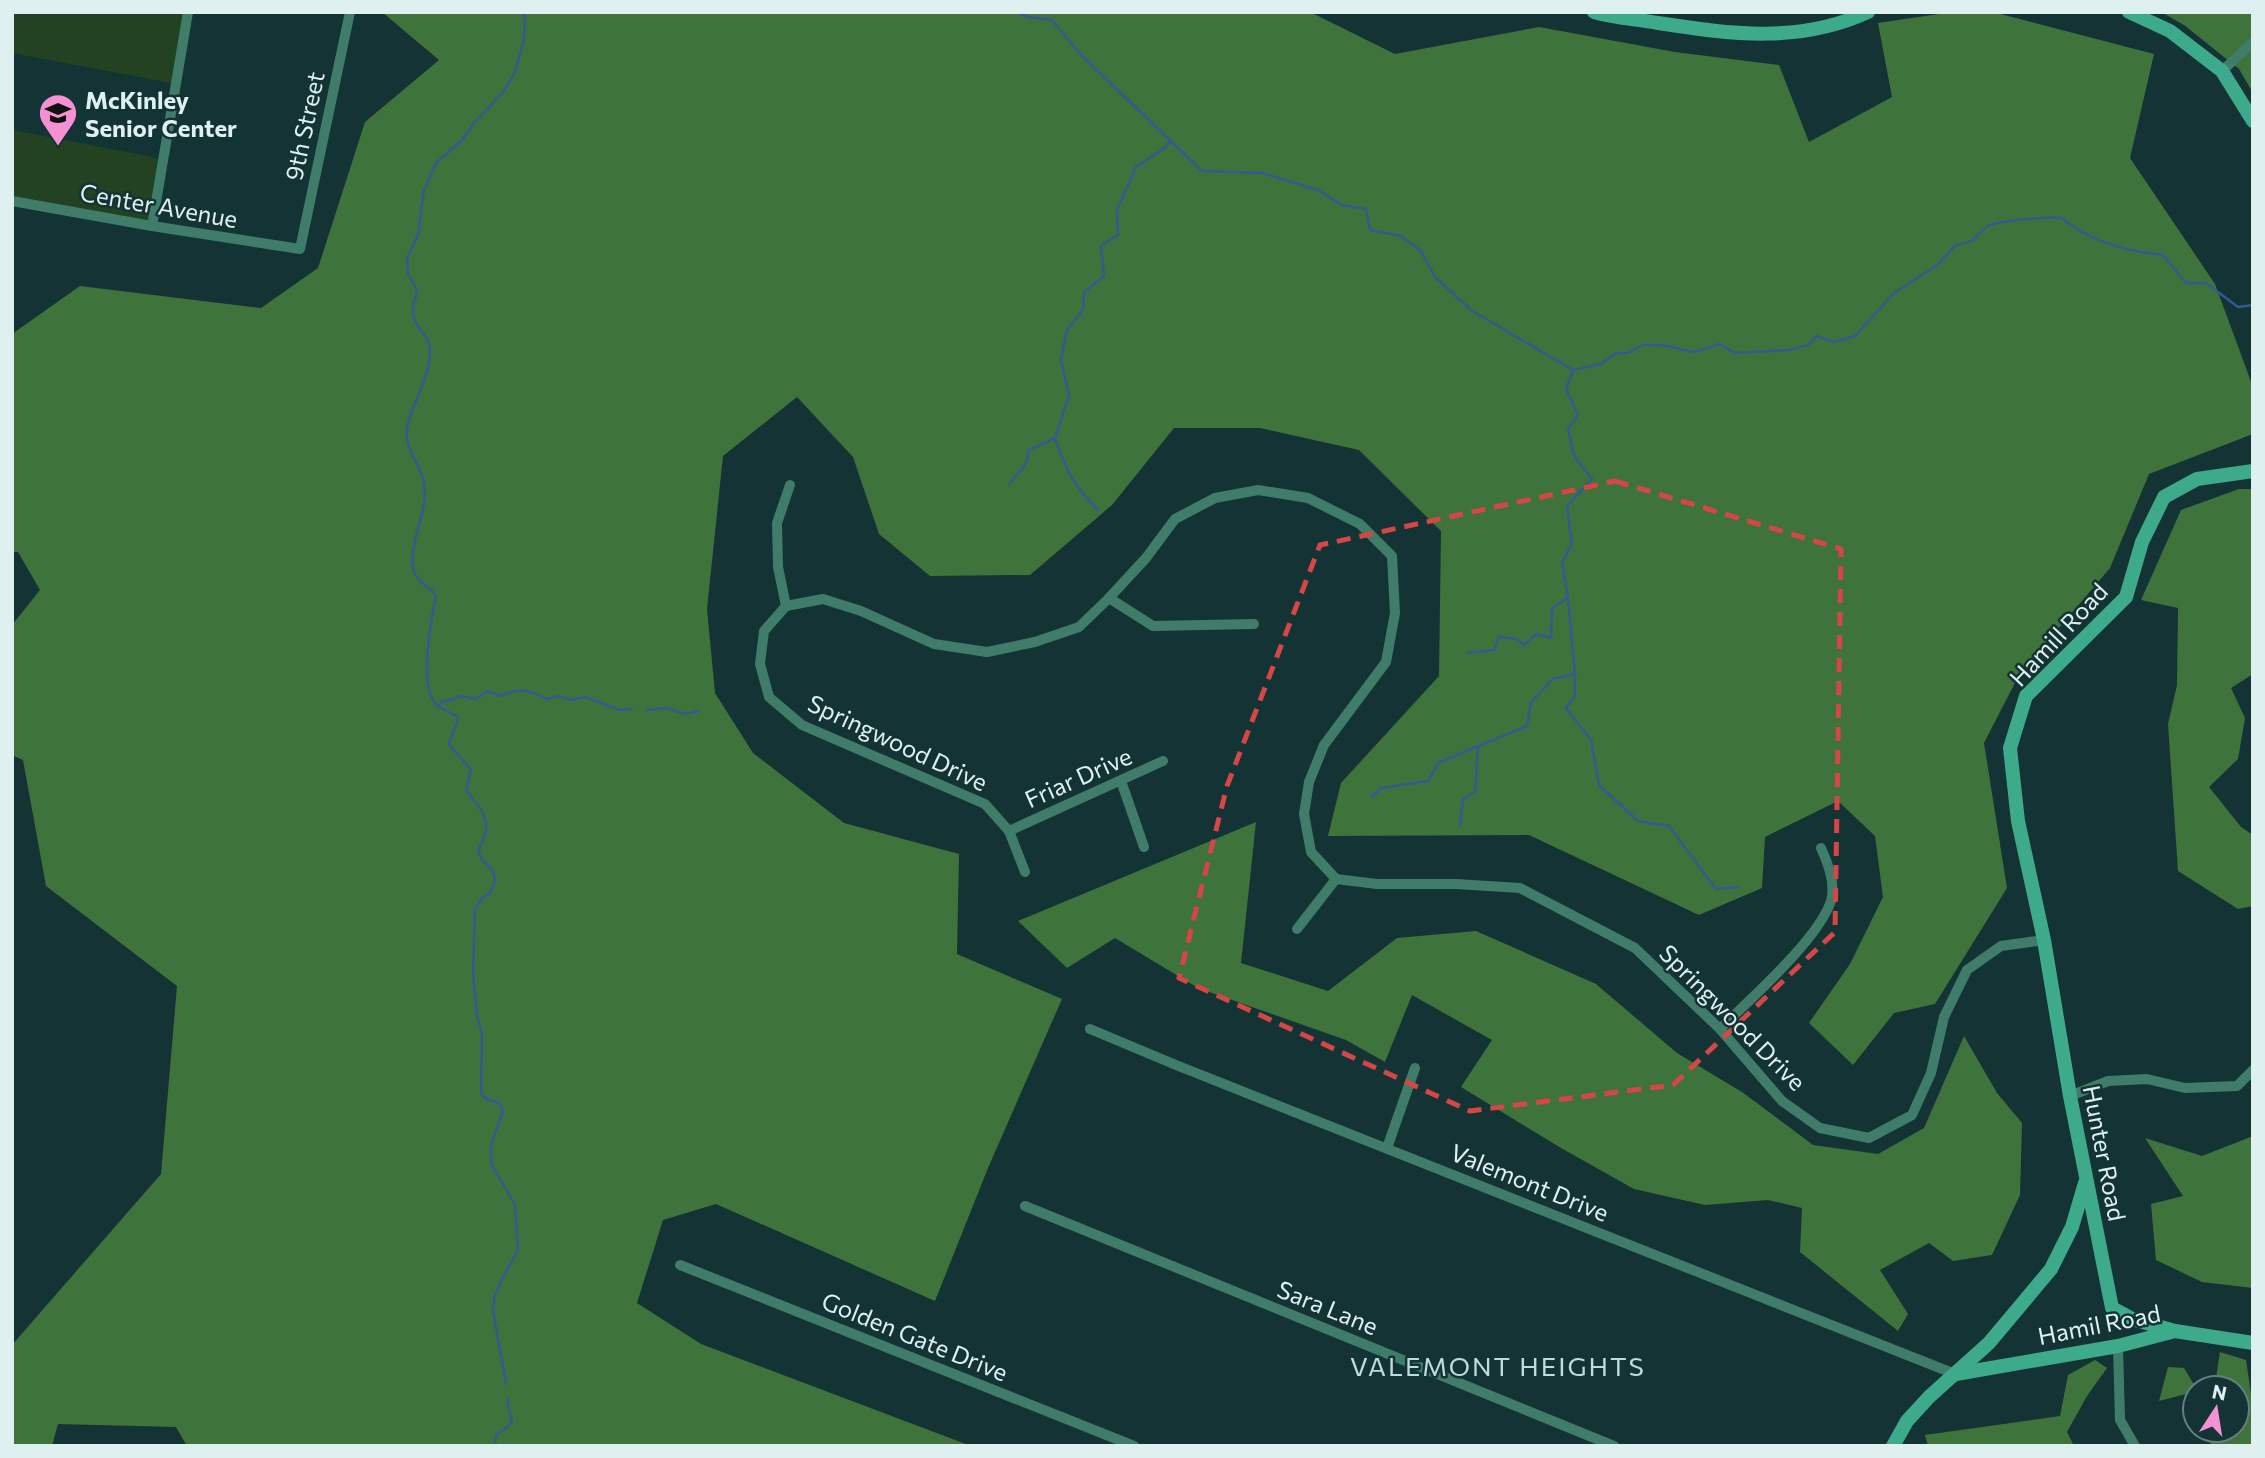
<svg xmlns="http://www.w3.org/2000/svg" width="2265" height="1458" viewBox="0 0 2265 1458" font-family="Commissioner,sans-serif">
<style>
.green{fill:#234221}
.forest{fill:#3f733c}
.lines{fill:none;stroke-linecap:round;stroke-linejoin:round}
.stream{stroke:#315b91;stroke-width:2.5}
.street{stroke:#3f7d6a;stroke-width:10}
.secondary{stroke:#3daa8c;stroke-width:14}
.marked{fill:none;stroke:#d74646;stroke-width:5;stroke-dasharray:14 9;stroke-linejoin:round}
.labels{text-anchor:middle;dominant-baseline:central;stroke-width:5;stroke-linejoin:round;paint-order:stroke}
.poi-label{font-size:24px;font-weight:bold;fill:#dff0f0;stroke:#143334;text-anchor:start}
.street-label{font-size:24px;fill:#dff0f0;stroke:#143334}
.neighbourhood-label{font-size:26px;letter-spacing:2px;fill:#bbdddf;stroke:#143334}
</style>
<rect width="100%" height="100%" fill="#143334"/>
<g class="green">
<path d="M 12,12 L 188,12 L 176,84 L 12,53 Z"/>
<path d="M 12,130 L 163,159 L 152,226 L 12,201 Z"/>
</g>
<g class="forest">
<path d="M 382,12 L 1310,12 L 1395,54 L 1539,27 L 1675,52 L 1779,65 L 1809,142 L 1892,97 L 1878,23 L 1952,12 L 1993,12 L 2154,54 L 2130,158 L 2215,284 L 2253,387 L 2253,434 L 2149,474 L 2110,568 L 2019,675 L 1984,743 L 2007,888 L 1935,1004 L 1894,1013 L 1853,1065 L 1809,1023 L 1850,964 L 1883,897 L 1875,836 L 1838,801 L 1765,837 L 1762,888 L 1699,915 L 1529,835 L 1328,836 L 1341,783 L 1439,676 L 1441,531 L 1359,450 L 1260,428 L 1174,428 L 1112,505 L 1030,575 L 930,576 L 879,534 L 853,457 L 797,397 L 723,456 L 707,609 L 715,693 L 753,753 L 844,823 L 959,854 L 957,954 L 1062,999 L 988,1168 L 935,1301 L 716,1204 L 663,1220 L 637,1303 L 701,1344 L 971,1446 L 187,1446 L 176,1427 L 58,1424 L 52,1446 L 12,1446 L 12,1345 L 161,1174 L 177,986 L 46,886 L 23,760 L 12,755 L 12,625 L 40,590 L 18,552 L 12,552 L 12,334 L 80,286 L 261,308 L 318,268 L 365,122 L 439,60 Z"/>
<path d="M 2161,12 L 2253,12 L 2253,93 L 2239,69 L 2184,25 Z"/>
<path d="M 2239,489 L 2253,489 L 2253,674 L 2231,688 L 2245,718 L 2238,759 L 2209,787 L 2241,827 L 2253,835 L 2253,906 L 2238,909 L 2178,871 L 2168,724 L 2177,685 L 2178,608 L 2141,600 L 2181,510 Z"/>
<path d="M 1256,822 L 1241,963 L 1328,991 L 1397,938 L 1476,931 L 1596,984 L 1677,1053 L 1742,1092 L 1813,1145 L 1878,1154 L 1924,1128 L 1964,1036 L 1997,1093 L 2022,1123 L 2020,1195 L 1992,1255 L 1953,1261 L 1929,1243 L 1880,1270 L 1908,1314 L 1898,1331 L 1800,1252 L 1802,1208 L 1768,1200 L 1705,1205 L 1634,1189 L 1561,1148 L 1461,1087 L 1492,1040 L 1412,995 L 1385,1062 L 1346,1040 L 1198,988 L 1115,938 L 1067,968 L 1018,921 Z"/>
<path d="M 2253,1136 L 2253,1288 L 2202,1282 L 2156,1260 L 2151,1204 L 2183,1196 L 2145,1138 L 2202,1156 Z"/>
<path d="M 2220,1352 L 2246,1360 L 2253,1407 L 2253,1446 L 2213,1446 L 2198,1430 L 2237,1430 L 2237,1388 L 2195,1388 L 2195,1427 L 2191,1423 L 2186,1394 L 2159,1401 L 2168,1367 L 2184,1368 L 2193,1383 L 2215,1384 Z"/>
<path d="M 2095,1360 L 2107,1368 L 2087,1396 L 2067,1432 L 2074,1446 L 1928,1446 L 1925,1435 L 2060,1416 L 2068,1375 Z"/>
</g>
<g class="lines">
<g class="stream">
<path d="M 1015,12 L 1028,17 L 1052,20 L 1080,54 L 1202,171 L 1262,173 L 1318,190 L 1342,205 L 1366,209 L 1370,230 L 1401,236 L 1421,251 L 1435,277 L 1471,310 L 1573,370 L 1601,364 L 1616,353 L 1628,353 L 1643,345 L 1662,345 L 1694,352 L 1720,344 L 1734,353 L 1790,350 L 1808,345 L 1817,336 L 1833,342 L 1855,336 L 1895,292 L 1936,266 L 1956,245 C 1981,241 1972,236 1988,226 C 2002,219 2044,218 2060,217 C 2091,242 2125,251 2163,255 L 2186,283 L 2206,283 L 2238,307 L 2253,305"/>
<path d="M 1055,439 C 1067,471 1073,485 1098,510"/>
<path d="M 1009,484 L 1026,464 L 1029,450 L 1055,438 L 1069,395 L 1061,360 L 1067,330 L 1083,310 L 1084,292 L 1104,276 L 1101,246 L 1118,235 L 1117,210 L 1136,167 L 1162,150 L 1170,142"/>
<path d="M 1467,653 L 1494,650 L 1499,637 L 1516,639 L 1524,645 L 1536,634 L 1551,638 L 1552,608 L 1568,598"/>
<path d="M 1575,674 L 1575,696 L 1566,708 L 1591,740 L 1599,785 L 1638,821 L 1669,826 L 1716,889 L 1739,887"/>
<path d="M 438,707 L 440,703 L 461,696 L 476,699 L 487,691 L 501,696 C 520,687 529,690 547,699 L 558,696 L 571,700 L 585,697 L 620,710 L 632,709"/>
<path d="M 647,710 L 665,708 L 686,714 L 699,711"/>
<path d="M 1372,797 L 1381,788 L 1428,781 L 1438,763 L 1527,726 L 1531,702 L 1553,679 L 1575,674 L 1568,598 L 1562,562 L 1572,544 L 1567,506 L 1592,479 L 1574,456 L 1568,429 L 1578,415 L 1566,389 L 1573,370"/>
<path d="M 1460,825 L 1463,799 L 1475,792 L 1478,748"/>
<path d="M 506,1384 L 493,1311 L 495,1295 L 502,1279 L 518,1250 L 515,1205 L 491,1163 L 491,1145 L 503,1111 L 500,1104 L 487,1099 L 481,1094 L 482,1034 L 477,1016 L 473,974 L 475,909 L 482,898 L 490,893 L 495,881 L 493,871 L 482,860 L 478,851 L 486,832 L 486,824 L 483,812 L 466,790 L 471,769 L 449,745 C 450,734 458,727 458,717 C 451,712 441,710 435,703 C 419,684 431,620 436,596 C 429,585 415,582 413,568 C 409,539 429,512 424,483 C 421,464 403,448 407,427 C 413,400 430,379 430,350 C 430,335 413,327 413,312 C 412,306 416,298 417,291 L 408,274 L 407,258 L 418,235 L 424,190 L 436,163 L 463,139 L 475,122 L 504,91 L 515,72 L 524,40 L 525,12"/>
<path d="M 495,1446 L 496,1435 C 525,1416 505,1420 508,1398"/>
</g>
<g class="street">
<path d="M 2222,71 L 2253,42"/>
<path d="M 12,201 L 152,226 L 300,249 L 350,12"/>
<path d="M 152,226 L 188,12"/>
<path d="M 1109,598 L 1153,626 L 1254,624"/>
<path d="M 786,606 L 778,567 L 777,523 L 790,485"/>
<path d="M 1121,781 L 1144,847"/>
<path d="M 1009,831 L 1163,761"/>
<path d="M 1025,872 L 1009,831 L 985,804 L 802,725 L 769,697 L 760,664 L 764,631 L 786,606 L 823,599 L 861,611 L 934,644 L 987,652 L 1035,642 L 1079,627 L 1109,598 L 1146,558 L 1175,519 L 1215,498 L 1258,490 L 1308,498 L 1360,524 L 1392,556 L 1395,613 L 1386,662 L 1324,745 L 1309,782 L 1304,814 L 1311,852 L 1336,879 L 1377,884 L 1456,884 L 1520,888 L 1635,948 L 1720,1029 L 1782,1101 L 1820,1128 L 1869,1138 L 1912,1115 L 1931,1073 L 1944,1017 L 1967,970 L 2001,946 L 2044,940"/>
<path d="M 1297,929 L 1336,879"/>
<path d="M 1090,1029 L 1176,1065 L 1955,1374"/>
<path d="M 1720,1029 C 1750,999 1818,940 1831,901 C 1836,884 1828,863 1821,848"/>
<path d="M 2070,1096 L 2108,1081 L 2147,1079 L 2185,1088 L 2237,1086 L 2253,1070"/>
<path d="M 1387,1148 L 1415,1068"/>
<path d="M 1025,1206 L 1614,1446"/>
<path d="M 680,1265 L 1134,1446"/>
<path d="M 2118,1346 L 2120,1420 L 2135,1446"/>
</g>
<g class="secondary">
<path d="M 1594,12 C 1614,18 1637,19 1658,23 C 1731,34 1799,44 1868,12"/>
<path d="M 2129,12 L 2170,31 L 2222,71 L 2253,121"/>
<path d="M 2175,1331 L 2132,1319 L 2112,1308 L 2070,1096 L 2044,940 L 2018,821 L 2010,748 L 2026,696 L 2126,597 L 2142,542 L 2164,497 L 2197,479 L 2253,471"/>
<path d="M 1956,1374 L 2118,1346 L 2175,1331 L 2253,1343"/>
<path d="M 1893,1446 L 1907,1421 L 1929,1397 L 1989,1343 L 2051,1269 L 2072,1227 L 2085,1183"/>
</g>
</g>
<path class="marked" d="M 1615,481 L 1841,549 L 1835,932 L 1673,1085 L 1470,1111 L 1179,978 L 1227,786 L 1320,545 Z"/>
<defs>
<g id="school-pin" transform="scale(2.0125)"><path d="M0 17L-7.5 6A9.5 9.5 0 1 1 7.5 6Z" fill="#f591d3" stroke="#143334"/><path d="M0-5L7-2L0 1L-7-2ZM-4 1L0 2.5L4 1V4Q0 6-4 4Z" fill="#111"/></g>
</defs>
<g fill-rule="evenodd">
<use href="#school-pin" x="58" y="113"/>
</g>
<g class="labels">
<g class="poi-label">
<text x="85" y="99">McKinley<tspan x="85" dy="28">Senior Center</tspan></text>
</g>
<g class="street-label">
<text transform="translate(304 126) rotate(-78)">9th Street</text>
<text transform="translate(159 205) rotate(10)">Center Avenue</text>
<text transform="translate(2058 634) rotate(-47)">Hamill Road</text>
<text transform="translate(898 742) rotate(25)">Springwood Drive</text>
<text transform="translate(1078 777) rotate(-24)">Friar Drive</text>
<text transform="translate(1733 1017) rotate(45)">Springwood Drive</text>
<text transform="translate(2105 1153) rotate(79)">Hunter Road</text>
<text transform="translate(1530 1182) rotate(22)">Valemont Drive</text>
<text transform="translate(1328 1307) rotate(22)">Sara Lane</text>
<text transform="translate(2099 1324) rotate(-11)">Hamil Road</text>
<text transform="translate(915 1336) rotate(22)">Golden Gate Drive</text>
</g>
<g class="neighbourhood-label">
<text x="1498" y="1365">VALEMONT HEIGHTS</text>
</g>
</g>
<rect width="2265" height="1458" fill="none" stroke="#dff0f0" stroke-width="28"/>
<g transform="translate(2216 1409) rotate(12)"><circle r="33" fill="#143334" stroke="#657f7f" stroke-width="2"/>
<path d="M0-5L12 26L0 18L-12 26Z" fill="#f591d3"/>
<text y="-10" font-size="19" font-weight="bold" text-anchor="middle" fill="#dff0f0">N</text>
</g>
</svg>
